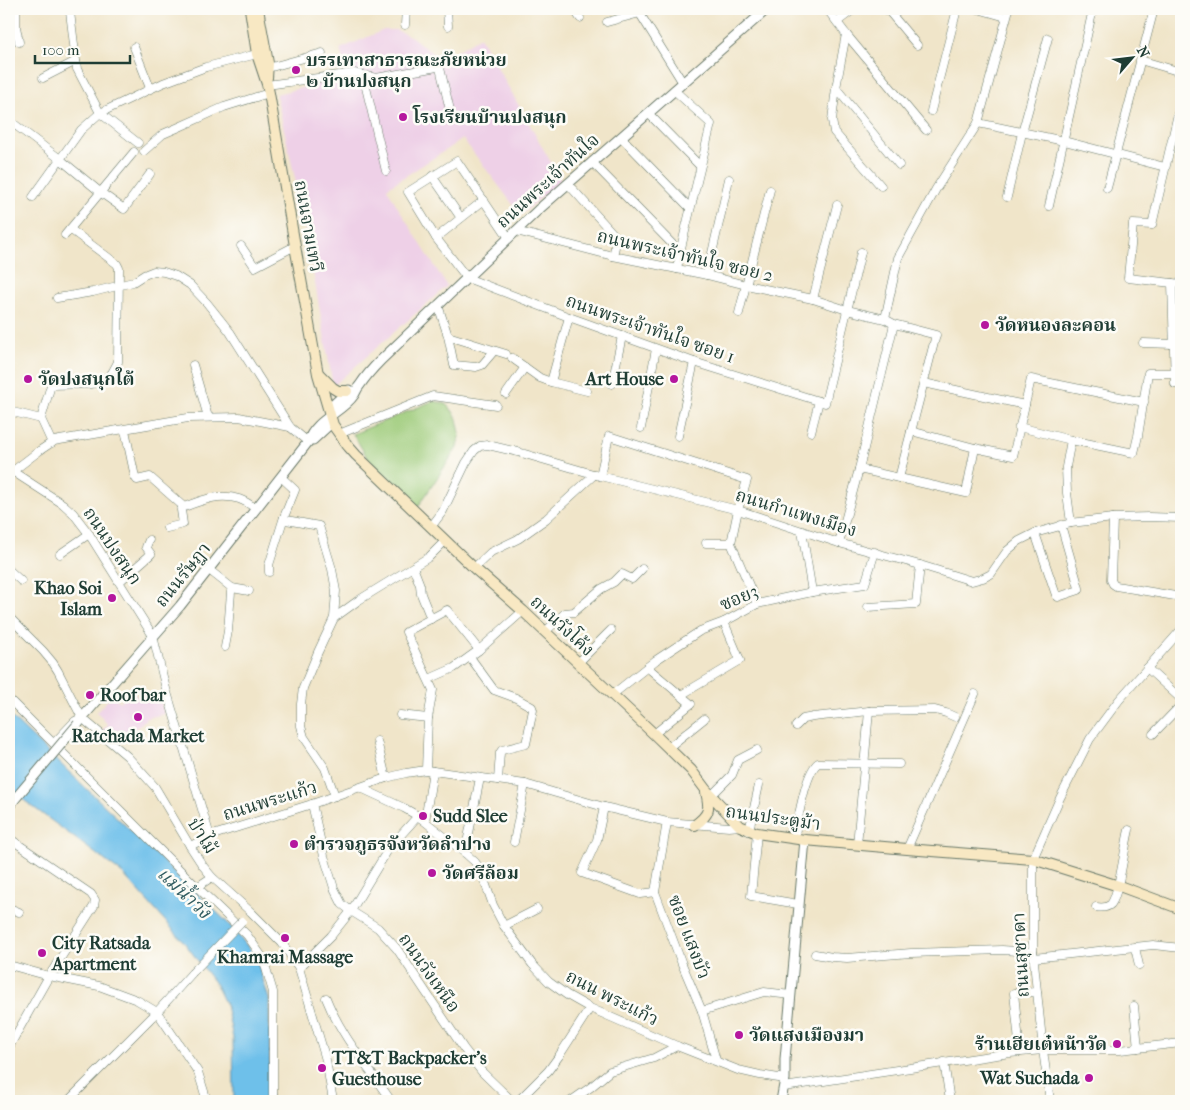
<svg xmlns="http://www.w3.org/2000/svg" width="1190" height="1110" viewBox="0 0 1190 1110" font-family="'IM FELL French Canon','Noto Serif Thai',serif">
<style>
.built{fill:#eed0e7}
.green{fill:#9dcb79;stroke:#5e8456}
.water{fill:#6ec0ea;stroke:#467e8f}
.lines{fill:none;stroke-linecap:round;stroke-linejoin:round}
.minor-casing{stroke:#687868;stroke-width:9}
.tertiary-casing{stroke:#687868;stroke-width:11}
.secondary-casing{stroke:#687868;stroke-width:12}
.minor{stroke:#fff;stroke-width:8}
.tertiary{stroke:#fff;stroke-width:9}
.secondary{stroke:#f8e8c3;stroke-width:10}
.minor-bridge-casing{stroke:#687868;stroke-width:9;stroke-linecap:butt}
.tertiary-bridge-casing{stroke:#687868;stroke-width:11;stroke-linecap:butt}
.minor-bridge{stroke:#fff;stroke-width:8}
.tertiary-bridge{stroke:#fff;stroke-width:9}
.poi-dot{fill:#b5179e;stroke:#fdfcf7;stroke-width:2}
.labels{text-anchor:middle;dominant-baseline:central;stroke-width:5;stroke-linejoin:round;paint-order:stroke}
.poi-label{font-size:18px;font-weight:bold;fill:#1f3d34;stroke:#fdfcf7;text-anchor:start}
.street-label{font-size:18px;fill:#1f3d34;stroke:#fdfcf7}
.water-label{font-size:19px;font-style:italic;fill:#335e62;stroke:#fdfcf7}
</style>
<rect width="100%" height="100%" fill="#fdfcf7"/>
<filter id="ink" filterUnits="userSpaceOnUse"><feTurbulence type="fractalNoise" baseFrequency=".02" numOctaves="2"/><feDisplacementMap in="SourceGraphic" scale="10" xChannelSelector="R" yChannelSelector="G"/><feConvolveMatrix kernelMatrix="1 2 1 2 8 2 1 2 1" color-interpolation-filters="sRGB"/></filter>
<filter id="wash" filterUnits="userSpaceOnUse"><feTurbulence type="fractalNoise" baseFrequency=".0096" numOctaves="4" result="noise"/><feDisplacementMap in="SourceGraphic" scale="20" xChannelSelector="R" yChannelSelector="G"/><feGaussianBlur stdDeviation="1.12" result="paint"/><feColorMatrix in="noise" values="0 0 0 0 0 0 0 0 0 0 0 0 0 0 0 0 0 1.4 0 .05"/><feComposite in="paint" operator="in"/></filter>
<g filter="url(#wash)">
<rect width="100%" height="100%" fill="#f0e5c9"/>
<g class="built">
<path d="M 384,30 L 396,30 L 412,37 L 442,61 L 447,57 L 480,37 L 561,180 L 521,215 L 463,139 L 387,188 L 397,206 L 447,286 L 333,386 L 303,214 L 276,94 L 347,77 L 340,49 Z"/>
<path d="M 131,690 L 139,699 L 158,692 L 164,714 L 147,718 L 118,745 L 101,731 L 108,725 L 97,712 L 113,694 L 119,702 Z"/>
</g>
<path class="green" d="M 433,401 L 444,403 L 452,410 L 457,419 L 460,433 L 457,448 L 418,507 L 370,462 L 353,434 Z"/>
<path class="water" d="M 9,715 L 226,921 L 250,949 L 259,967 L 269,999 L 270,1101 L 234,1101 L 233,1038 L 226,1005 L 216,985 L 184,942 L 123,874 L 9,789 Z"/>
</g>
<g filter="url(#ink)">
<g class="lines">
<g class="minor-casing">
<g id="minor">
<path d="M 16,9 L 16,27 L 19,42"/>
<path d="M 67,9 L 70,12 L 77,69 L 100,113 L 138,143"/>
<path d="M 447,9 L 448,26"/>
<path d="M 574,9 L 580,18"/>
<path d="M 637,9 L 683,83"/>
<path d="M 827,9 L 846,34 L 926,130"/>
<path d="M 887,9 L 917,45"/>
<path d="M 978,9 L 1006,17"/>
<path d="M 607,22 L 640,13 L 649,9"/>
<path d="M 837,22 L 854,9"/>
<path d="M 405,25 L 406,9"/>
<path d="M 846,34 L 836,88 L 832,120 L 834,132 L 881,186"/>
<path d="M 134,47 L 150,88"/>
<path d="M 1140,60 L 1181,72"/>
<path d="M 268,68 L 322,53"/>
<path d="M 363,75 L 386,171"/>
<path d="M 43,78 L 76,61"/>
<path d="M 267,85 L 354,73 L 376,78 L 437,67 L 440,68 L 450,110"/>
<path d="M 836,88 L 899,165"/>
<path d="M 674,90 L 711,124 L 680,252 L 677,269"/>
<path d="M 1181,101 L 1152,225 L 1133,224 L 1128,278 L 1181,284"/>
<path d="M 931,111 L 957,9"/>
<path d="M 648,113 L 700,166"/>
<path d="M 978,123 L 1064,141 L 1165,167"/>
<path d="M 9,130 L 14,124 L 60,159 L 100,192 L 124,209 L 150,174"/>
<path d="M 621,137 L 690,208"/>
<path d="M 144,151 L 163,134 L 177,128 L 224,107 L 269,93"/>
<path d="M 592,162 L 680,252"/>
<path d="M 432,176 L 461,218"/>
<path d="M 568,184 L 617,238 L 613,256"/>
<path d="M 1107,188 L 1154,9"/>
<path d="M 33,197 L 81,130 L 100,113 L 163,83 L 206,67 L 257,54"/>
<path d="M 1007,197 L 1022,133 L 1048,38"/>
<path d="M 1049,206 L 1093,9"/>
<path d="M 516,231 L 613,256 L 707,275 L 746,285 L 813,299 L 847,310 L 885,319 L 894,324 L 936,335 L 899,478"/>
<path d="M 65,235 L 134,152"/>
<path d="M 436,238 L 484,200"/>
<path d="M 509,238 L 457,161 L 408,192 L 436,238 L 467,278 L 569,317 L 694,362 L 825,403 L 861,252"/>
<path d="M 241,246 L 255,267 L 295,246"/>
<path d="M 707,275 L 729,179"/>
<path d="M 1172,283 L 1175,384 L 1181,385"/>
<path d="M 57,298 L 93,292 L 133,282 L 144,275 L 154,271 L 164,272 L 176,276 L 190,285 L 207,303 L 230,332 L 290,427 L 308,442"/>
<path d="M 813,299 L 837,205"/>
<path d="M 438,305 L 448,336 L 454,365 L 476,367 L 482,365 L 494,351"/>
<path d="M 739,313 L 770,190"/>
<path d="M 885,319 L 898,258 L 936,189 L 978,123 L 1009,9"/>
<path d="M 448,336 L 506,354"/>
<path d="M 1143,343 L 1173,344"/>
<path d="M 512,358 L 540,378 L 551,382 L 587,391"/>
<path d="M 193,365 L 208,417"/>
<path d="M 551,382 L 569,317"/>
<path d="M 924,383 L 1025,405"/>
<path d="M 612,384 L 622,336"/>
<path d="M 506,394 L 525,367"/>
<path d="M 9,411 L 41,419"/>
<path d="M 41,419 L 51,385 L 91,384 L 105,380 L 112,373 L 118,362 L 119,268 L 117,264 L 70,229"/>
<path d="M 41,419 L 52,443"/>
<path d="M 1019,427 L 1071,440 L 1134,453 L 1138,436 L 1148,373 L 1174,373"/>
<path d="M 641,428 L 656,349"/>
<path d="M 125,430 L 135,477 L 137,480 L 150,477 L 184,507 C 202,500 219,493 239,499 C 245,501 251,505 256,509"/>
<path d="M 911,431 L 975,448 L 1013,456 L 1031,379 L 1144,402"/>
<path d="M 344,432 L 433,396 L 496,405"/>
<path d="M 811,432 L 819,401"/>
<path d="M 678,436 L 694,362"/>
<path d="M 9,469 L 63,504 L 73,513 L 89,534 L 153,636 L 166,689 L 210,836"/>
<path d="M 859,469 L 966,493 L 975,448"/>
<path d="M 13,471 L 39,451 L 54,441 L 188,418 L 239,417 L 290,427"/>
<path d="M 600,476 L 609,436 L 747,480 L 738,510 L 731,543 L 757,604"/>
<path d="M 281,477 L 295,490 L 284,517 L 286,520 L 319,526 L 332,569 L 336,591 L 334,618 L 318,652 L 303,688 L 301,704 L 301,726 L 304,737 L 325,768 L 335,796"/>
<path d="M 1113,518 L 1111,580 L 1113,584 L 1116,586 L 1181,597"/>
<path d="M 1071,523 L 1067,493 L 1066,467 L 1071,440"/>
<path d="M 431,527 L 443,511 L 466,463 L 474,451 L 480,446 L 488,445 L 518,452 L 600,476 L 738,510 L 839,543 L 920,565 L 972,581 L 983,578 L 991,574 L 1007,551 L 1019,541 L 1035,533 L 1071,523 L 1113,518 L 1149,517 L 1181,518"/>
<path d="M 167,528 L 183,524 L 181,510 L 184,507"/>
<path d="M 802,531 L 812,592"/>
<path d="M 1035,533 L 1056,595 L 1058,597 L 1079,590 L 1079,588 L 1061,525"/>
<path d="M 706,543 L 731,543"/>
<path d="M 839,543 L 859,469 L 894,324"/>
<path d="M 60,554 L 89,534"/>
<path d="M 413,567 L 420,585 L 421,594 L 431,619"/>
<path d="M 474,568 L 491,552 L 518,539 L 546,519 L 595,474"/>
<path d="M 208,569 L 232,588 L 249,591"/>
<path d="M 9,570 L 21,581"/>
<path d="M 269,572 L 269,565 L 284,517"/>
<path d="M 119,582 L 150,555 L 151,554 L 146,547 L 149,540"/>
<path d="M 868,607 L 916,604 L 920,565"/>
<path d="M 9,617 L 43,651 L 53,663 L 58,671 L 82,718 L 127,756 L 155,787 L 190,846 L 203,866 L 212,877 L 251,912 L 282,943 L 299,968 L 326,1060 L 333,1101"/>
<path d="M 334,618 L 359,600 L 429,557 L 445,541"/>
<path d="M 545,632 L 565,613 L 574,612 L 601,589 L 614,582 L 622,574 L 632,579 L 642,569"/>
<path d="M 225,647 L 228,631 L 231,592 L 232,588"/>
<path d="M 470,657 L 494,690 L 516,698 L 532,707 L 533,710 L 526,744 L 502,750 L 500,753 L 498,780"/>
<path d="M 578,663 L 611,630"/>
<path d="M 647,667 L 691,704 L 654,734"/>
<path d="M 1147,668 L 1181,699"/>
<path d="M 429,679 L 454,668 L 479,650 L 523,611"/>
<path d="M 612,695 L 656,660 L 700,631 L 724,622 L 757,604 L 812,592 L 865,584 L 875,552"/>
<path d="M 681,695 L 740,660 L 724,622"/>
<path d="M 9,699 L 197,887 L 247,935 L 263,958 L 273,992 L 273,1101"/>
<path d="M 400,715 L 428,718"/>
<path d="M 796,726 L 803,719 L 813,717 L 869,711 L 935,710 L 946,713 L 955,717"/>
<path d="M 1153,734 L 1181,705"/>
<path d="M 377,741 L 386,778"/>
<path d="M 54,743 L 75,721 L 81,718"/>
<path d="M 668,748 L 704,719"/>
<path d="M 426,770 L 428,718 L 433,690 L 406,632 L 447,610 L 479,650"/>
<path d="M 361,788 L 404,808 L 418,816 L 465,853 L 475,862 L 481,871 L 493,905 L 504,926 L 532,964 L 549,982 L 567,995 L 590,1008 L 677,1046 L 738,1070 L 760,1075 L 785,1079"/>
<path d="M 711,796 L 732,775 L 738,760 L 757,750"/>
<path d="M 312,804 L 324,856 L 334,888 L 342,904 L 351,911 L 378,928 L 397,949 L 464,1049 L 482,1072 L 512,1101"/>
<path d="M 604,807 L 597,840 L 582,873 L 640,894 L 655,892"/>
<path d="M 425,821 L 433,771"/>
<path d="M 667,822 L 655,892 L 682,964 L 702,1011 L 716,1060"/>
<path d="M 749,831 L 759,785"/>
<path d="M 757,833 L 751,896 L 798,904"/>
<path d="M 9,838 L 91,894 L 95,900 L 94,906 L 49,976 L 9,1047"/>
<path d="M 794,839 C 798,821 805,773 818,763 L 899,764"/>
<path d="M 514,842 L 525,784"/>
<path d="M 857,845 L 869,711"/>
<path d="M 190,846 L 213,835 L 312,804 L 386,778 L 406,773 L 426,770 L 525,784 L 604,807 L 667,822 L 729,827 L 740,826"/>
<path d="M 907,849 L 975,694"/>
<path d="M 465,853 L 480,778"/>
<path d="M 197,887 L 212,877"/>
<path d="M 1096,907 C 1101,908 1107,908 1111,904 C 1119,895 1125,845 1129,830"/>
<path d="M 9,908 L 19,912"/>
<path d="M 504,926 L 537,909"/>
<path d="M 1135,948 L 1139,965"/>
<path d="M 815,954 L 832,957 L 847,958 L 911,953 L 1002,950 L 1033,952"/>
<path d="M 1034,958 L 1153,945 L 1181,948"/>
<path d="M 9,965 L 49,976 L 99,986 L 137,1000 L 157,1012 L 198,1072 L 207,1101"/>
<path d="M 299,968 L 331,936 L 351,911 L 389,848 L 418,816"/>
<path d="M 326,998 C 341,1036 369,1068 391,1101"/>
<path d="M 1134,1006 L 1138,1048"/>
<path d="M 702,1011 L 764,992 L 791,995"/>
<path d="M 1020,1052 L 1014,993 L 1037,992"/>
<path d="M 944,1062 L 950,1101"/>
<path d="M 784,1087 L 1010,1053 L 1043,1050 L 1120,1050 L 1181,1043"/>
<path d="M 68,1101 L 157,1012 L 192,973"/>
<path d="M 518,1101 L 548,1071 L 559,1056 L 590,1008"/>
<path d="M 571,1101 L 591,1087 L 610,1071 L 654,1058 L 677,1046"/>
<path d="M 1050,1101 L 1043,1050 L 1033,952 L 1033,859 L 1060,798 L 1090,739 L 1119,700 L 1181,630"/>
</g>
</g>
<g class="tertiary-casing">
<g id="tertiary">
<path d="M 313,440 L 328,426 L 329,415 L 334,404 L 349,390"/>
<path d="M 78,724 L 82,718 L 180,606 L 308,442 C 315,419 342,413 354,395 C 356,392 357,388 360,385 C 366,376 373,368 380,361 L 538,210 L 767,9"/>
<path d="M 781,1101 L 785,1079 L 785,1059 L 805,840"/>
</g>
</g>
<g class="secondary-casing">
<g id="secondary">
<path d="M 250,9 L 257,54 L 267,84 L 269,93 L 295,246 L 318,374 L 333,425 L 348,446 L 356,455 L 474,568 L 523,611 L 654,734 L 691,770 L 706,790 L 740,826 L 757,833 L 805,840 L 907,849 L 1033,859 L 1122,887 L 1181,909"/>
<path d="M 258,9 L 268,63 L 267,78"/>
<path d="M 319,374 L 333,388 L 338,391 L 347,391"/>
<path d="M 695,825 C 710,814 710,809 706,792"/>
</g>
</g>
<use href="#minor" class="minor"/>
<use href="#tertiary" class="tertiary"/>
<use href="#secondary" class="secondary"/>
<g class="minor-bridge-casing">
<path id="minor-bridge" d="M 192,973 L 242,921"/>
</g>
<g class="tertiary-bridge-casing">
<path id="tertiary-bridge" d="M 9,806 L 78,724"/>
</g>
<use href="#minor-bridge" class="minor-bridge"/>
<use href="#tertiary-bridge" class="tertiary-bridge"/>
</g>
</g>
<g class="poi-dot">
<circle cx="296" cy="70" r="5"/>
<circle cx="403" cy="117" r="5"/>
<circle cx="985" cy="325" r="5"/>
<circle cx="28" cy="379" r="5"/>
<circle cx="674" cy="379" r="5"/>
<circle cx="112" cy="598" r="5"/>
<circle cx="90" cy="695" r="5"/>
<circle cx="138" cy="717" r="5"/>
<circle cx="423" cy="816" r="5"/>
<circle cx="294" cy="844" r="5"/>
<circle cx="432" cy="873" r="5"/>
<circle cx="285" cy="938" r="5"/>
<circle cx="42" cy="953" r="5"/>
<circle cx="739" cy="1035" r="5"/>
<circle cx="1117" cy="1044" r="5"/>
<circle cx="322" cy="1068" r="5"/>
<circle cx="1089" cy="1078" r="5"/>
</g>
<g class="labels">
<g class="poi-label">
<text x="306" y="60">บรรเทาสาธารณะภัยหน่วย<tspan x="306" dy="21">๒ บ้านปงสนุก</tspan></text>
<text x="413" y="117">โรงเรียนบ้านปงสนุก</text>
<text x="995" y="325">วัดหนองละคอน</text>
<text x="38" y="379">วัดปงสนุกใต้</text>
<text x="664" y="379" text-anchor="end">Art House</text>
<text x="102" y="588" text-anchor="end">Khao Soi<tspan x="102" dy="21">Islam</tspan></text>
<text x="100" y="695">Roof bar</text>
<text x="138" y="736" text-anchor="middle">Ratchada Market</text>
<text x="433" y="816">Sudd Slee</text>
<text x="304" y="844">ตำรวจภูธรจังหวัดลำปาง</text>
<text x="442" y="873">วัดศรีล้อม</text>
<text x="52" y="943">City Ratsada<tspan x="52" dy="21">Apartment</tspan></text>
<text x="285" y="957" text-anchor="middle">Khamrai Massage</text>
<text x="749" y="1035">วัดแสงเมืองมา</text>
<text x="1107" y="1044" text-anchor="end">ร้านเฮียเต๋หน้าวัด</text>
<text x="332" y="1058">TT&amp;T Backpacker's<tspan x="332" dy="21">Guesthouse</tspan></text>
<text x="1079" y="1078" text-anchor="end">Wat Suchada</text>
</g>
<g class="street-label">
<text transform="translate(548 181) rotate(-42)">ถนนพระเจ้าทันใจ</text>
<text transform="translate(308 226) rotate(80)">ถนนจามเทวี</text>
<text transform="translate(685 256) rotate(13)">ถนนพระเจ้าทันใจ ซอย 2</text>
<text transform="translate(650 329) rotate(19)">ถนนพระเจ้าทันใจ ซอย 1</text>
<text transform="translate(796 513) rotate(17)">ถนนกำแพงเมือง</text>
<text transform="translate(112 546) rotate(56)">ถนนปงสนุก</text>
<text transform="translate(183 575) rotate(-51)">ถนนรัษฎา</text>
<text transform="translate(739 598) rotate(-23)">ซอย3</text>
<text transform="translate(562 626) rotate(43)">ถนนวังโค้ง</text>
<text transform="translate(270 801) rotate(-17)">ถนนพระแก้ว</text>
<text transform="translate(773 818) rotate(8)">ถนนประตูม้า</text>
<text transform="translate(202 836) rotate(58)">ป่าไม้</text>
<text transform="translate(689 937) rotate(69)">ซอย แสงบัว</text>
<text transform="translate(1021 955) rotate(-93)">ถนนสุชาดา</text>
<text transform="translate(429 973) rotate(55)">ถนนวังเหนือ</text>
<text transform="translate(612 998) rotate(27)">ถนน พระแก้ว</text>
</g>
<g class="water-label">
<text transform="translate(184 893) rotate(43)">แม่น้ำวัง</text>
</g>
</g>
<rect width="1190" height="1110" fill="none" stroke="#fdfcf7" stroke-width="30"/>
<g transform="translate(1132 58) rotate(62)" stroke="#fdfcf7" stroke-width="4" paint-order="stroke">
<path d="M0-4L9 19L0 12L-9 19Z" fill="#1f3d34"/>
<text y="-8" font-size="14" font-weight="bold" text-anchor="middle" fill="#1f3d34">N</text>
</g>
<path d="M35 55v8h95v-8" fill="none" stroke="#1f3d34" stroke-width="2.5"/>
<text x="42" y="55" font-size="15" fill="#1f3d34" stroke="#fdfcf7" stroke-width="4" paint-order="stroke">100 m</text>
</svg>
